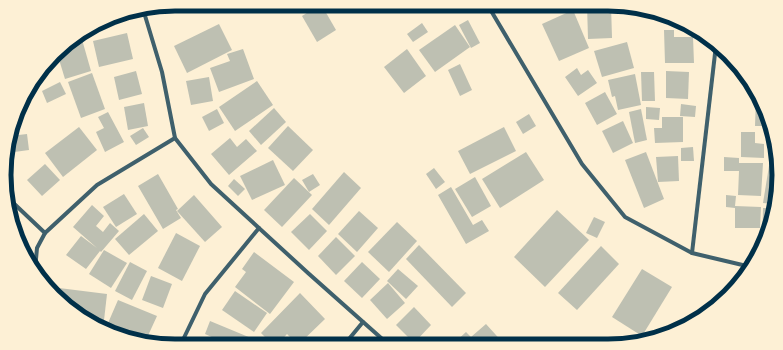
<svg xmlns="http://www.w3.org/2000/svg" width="783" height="350" viewBox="0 0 783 350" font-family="'Fira Sans Condensed',sans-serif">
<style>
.building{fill:#bec0b2}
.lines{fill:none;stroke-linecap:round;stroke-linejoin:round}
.minor{stroke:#3f606c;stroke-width:4}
.rim{fill:none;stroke:#003049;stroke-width:5}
</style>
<rect width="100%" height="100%" fill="#fdf0d5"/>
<g class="building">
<path d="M 321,4 L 336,30 L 317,42 L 302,16 Z"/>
<path d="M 587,4 L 611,5 L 612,38 L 588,39 Z"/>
<path d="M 629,8 L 649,12 L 649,13 L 629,15 Z"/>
<path d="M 573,10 L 589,48 L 559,61 L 542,24 Z"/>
<path d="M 120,13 L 122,13 L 123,18 L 106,22 Z"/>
<path d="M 668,16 L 673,17 L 682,23 L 669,24 Z"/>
<path d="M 468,20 L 480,43 L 471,48 L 459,25 Z"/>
<path d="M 422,23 L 428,32 L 413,42 L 407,34 Z"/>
<path d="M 219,24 L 232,50 L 187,73 L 174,46 Z"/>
<path d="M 455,25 L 470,47 L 435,72 L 419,50 Z"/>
<path d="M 664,30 L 674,30 L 674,37 L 693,37 L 694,63 L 665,63 Z"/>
<path d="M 127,33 L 133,59 L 99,67 L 93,41 Z"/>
<path d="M 81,36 L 91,71 L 65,79 L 57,53 L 62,46 Z"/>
<path d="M 627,42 L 634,68 L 602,77 L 594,51 Z"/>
<path d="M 243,49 L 254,79 L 219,92 L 210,68 L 230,61 L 227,54 Z"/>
<path d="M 407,49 L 426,76 L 404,93 L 384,67 Z"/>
<path d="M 460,64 L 472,90 L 460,96 L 448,70 Z"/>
<path d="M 577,68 L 581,75 L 588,70 L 597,83 L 578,96 L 565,77 Z"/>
<path d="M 136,71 L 142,94 L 119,100 L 114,77 Z"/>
<path d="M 666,71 L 689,72 L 688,99 L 666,98 Z"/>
<path d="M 641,72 L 654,72 L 655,101 L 642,101 Z"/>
<path d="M 92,73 L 105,109 L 81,118 L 68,82 Z"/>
<path d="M 635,74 L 641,105 L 618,110 L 615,96 L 612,97 L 608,80 Z"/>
<path d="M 209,77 L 213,101 L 191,105 L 186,81 Z"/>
<path d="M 257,81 L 273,105 L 235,131 L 219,107 Z"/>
<path d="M 60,82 L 66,94 L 47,103 L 42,91 Z"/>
<path d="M 748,82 L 752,89 L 748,89 Z"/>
<path d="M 605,92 L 617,114 L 597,125 L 585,103 Z"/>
<path d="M 756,97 L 758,97 L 766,109 L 769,126 L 755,126 Z"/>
<path d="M 144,103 L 148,126 L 128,130 L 124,107 Z"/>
<path d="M 681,104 L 696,106 L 695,117 L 680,116 Z"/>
<path d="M 646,107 L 660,108 L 659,120 L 646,119 Z"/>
<path d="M 20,108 L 22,119 L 15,121 Z"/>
<path d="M 274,108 L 286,122 L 261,145 L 249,131 Z"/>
<path d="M 217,109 L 224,123 L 209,131 L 202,117 Z"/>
<path d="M 641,109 L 647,140 L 635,143 L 629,112 Z"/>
<path d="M 108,112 L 124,142 L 105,152 L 96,132 L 104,128 L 98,117 Z"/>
<path d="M 529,114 L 536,126 L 523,134 L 516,122 Z"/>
<path d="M 662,117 L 683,117 L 683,142 L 655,143 L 654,128 L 662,128 Z"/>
<path d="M 623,121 L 633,143 L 613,153 L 602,131 Z"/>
<path d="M 288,126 L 313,150 L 293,171 L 268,148 Z"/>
<path d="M 79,127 L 97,150 L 63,177 L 45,153 Z"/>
<path d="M 504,127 L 516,151 L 470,174 L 458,151 Z"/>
<path d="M 143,128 L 149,137 L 136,145 L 130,136 Z"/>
<path d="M 741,132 L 755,132 L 755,143 L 764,144 L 764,158 L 741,157 Z"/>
<path d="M 27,134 L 29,150 L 7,153 L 7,142 L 10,136 Z"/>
<path d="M 230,138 L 237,147 L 246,139 L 257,151 L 229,175 L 211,154 Z"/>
<path d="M 693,147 L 694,161 L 681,161 L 681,148 Z"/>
<path d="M 526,152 L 544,180 L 500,208 L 482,179 Z"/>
<path d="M 646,152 L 664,199 L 644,208 L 625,160 Z"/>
<path d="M 678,156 L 679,181 L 658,182 L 656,157 Z"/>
<path d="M 724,157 L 739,158 L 739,163 L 763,163 L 761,196 L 738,195 L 739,171 L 724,171 Z"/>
<path d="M 273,160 L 285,185 L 252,200 L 240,176 Z"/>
<path d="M 45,164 L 60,180 L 42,196 L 27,180 Z"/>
<path d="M 769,166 L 777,167 L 779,175 L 773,204 L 763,203 Z"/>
<path d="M 434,168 L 445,182 L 436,189 L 426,174 Z"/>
<path d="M 344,172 L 361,188 L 329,225 L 312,209 Z"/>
<path d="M 158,174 L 178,209 L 176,210 L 181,218 L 163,229 L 138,186 Z"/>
<path d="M 313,174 L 320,185 L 309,192 L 302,180 Z"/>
<path d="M 475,177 L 491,206 L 472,217 L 455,189 Z"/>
<path d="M 294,178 L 312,195 L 282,227 L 264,210 Z"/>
<path d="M 234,179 L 245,189 L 238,196 L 228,186 Z"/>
<path d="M 451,187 L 473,225 L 482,220 L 489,231 L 466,244 L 438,195 Z"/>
<path d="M 124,194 L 137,214 L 116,227 L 103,207 Z"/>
<path d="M 194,195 L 222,227 L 205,242 L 177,211 Z"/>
<path d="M 726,195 L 736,196 L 735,206 L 761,207 L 760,228 L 735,228 L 735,208 L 726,207 Z"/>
<path d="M 92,205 L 104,216 L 96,226 L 103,232 L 110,223 L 119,231 L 101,252 L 100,251 L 86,269 L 66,255 L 81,236 L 97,248 L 73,227 Z"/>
<path d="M 763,208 L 772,208 L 766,240 L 763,245 L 762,245 Z"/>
<path d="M 557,210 L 589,240 L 545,287 L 514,257 Z"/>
<path d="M 359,211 L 378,228 L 357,252 L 338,234 Z"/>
<path d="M 144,214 L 158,231 L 129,255 L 115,239 Z"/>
<path d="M 310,214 L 327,231 L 309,250 L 291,232 Z"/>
<path d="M 594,217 L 605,222 L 597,238 L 586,233 Z"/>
<path d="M 397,222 L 417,241 L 389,272 L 368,252 Z"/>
<path d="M 176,233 L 200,246 L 182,281 L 158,268 Z"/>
<path d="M 336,237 L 355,256 L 336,275 L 318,256 Z"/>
<path d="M 419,245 L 466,293 L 452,307 L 406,259 Z"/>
<path d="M 601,246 L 619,264 L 577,310 L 558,293 Z"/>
<path d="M 104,250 L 127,263 L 111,288 L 89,274 Z"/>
<path d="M 254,252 L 294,282 L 270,314 L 235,287 L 246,272 L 242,269 Z"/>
<path d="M 130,262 L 147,271 L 132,300 L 115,291 Z"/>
<path d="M 362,262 L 380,279 L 362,298 L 344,281 Z"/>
<path d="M 398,269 L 418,286 L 406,299 L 387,281 Z"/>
<path d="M 642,269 L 672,287 L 642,336 L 612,317 Z"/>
<path d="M 151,276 L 172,284 L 163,308 L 142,300 Z"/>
<path d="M 388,283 L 405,303 L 387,319 L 370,300 Z"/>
<path d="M 59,288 L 107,294 L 103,329 L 62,303 L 57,298 Z"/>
<path d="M 235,291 L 267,313 L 254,332 L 222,310 Z"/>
<path d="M 300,293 L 325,319 L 298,345 L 287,334 L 276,346 L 274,346 L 261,333 Z"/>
<path d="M 118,300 L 157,316 L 146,340 L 125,331 L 123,336 L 110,333 L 105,330 Z"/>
<path d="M 414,307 L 431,325 L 414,343 L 396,325 Z"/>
<path d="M 210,321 L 251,338 L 247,346 L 232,346 L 205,334 Z"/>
<path d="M 486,324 L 505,345 L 452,345 L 466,332 L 471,337 Z"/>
</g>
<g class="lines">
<g class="minor">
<path d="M 487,4 L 582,164 L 625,217 L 692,253 L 751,267"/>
<path d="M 143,9 L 162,72 L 175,138 L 211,184 L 308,273 L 389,345"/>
<path d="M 490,10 L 507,4"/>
<path d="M 7,197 L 45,233"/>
<path d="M 692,253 L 716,45"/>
<path d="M 35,270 L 37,248 L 45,233 L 97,185 L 175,138"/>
<path d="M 344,345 L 363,322"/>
<path d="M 180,346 L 205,294 L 259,228"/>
</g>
</g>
<path d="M0 0H783V350H0ZM175 11H608A164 164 0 0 1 772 175V175A164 164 0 0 1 608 339H175A164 164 0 0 1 11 175V175A164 164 0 0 1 175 11Z" fill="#fdf0d5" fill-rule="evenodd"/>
<path class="rim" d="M175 11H608A164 164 0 0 1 772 175V175A164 164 0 0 1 608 339H175A164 164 0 0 1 11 175V175A164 164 0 0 1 175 11Z"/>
</svg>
